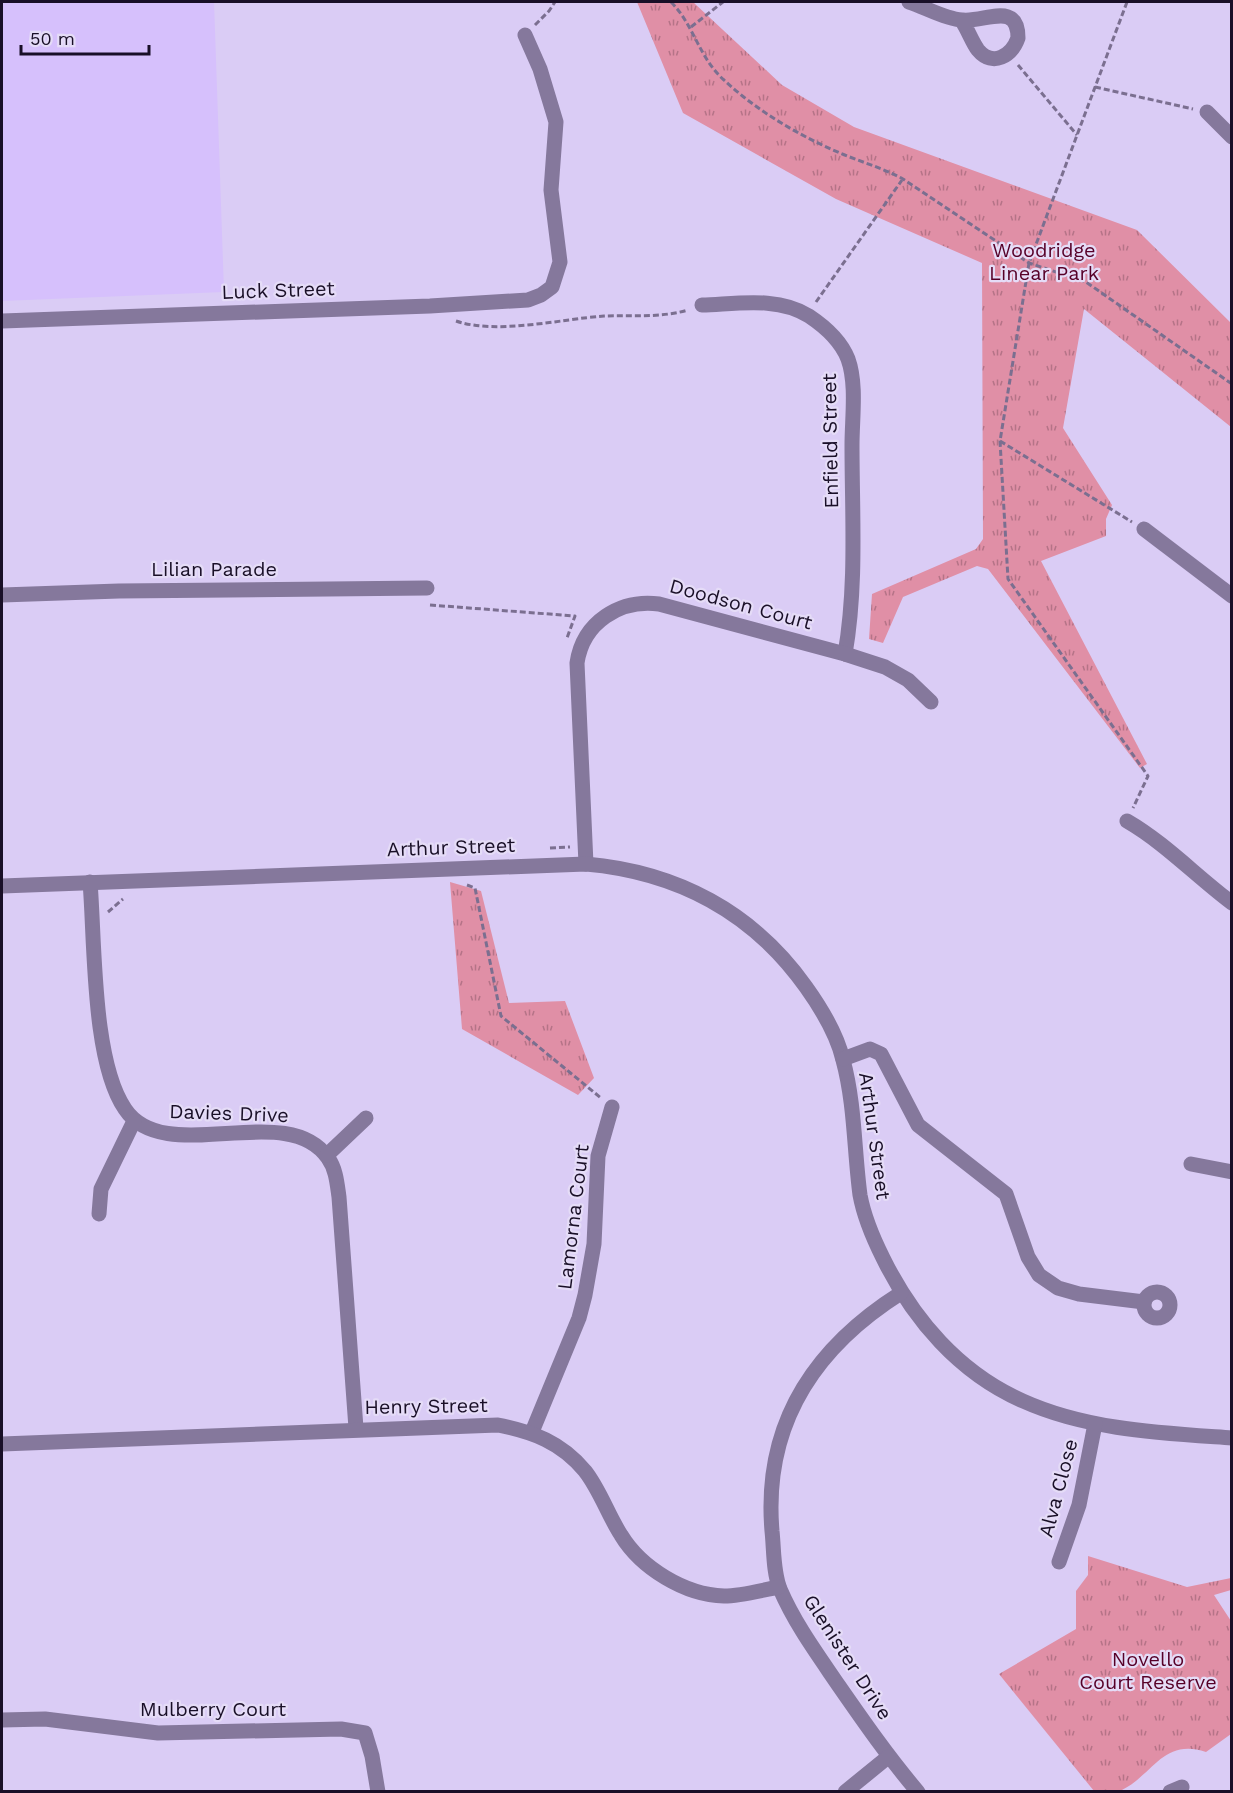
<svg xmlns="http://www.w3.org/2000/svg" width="1233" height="1793" viewBox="0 0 1233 1793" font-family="'Work Sans',sans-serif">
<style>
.built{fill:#d6c0fc}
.grass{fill:url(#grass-tufts)}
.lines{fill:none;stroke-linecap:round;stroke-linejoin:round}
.path{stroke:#7b6f90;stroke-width:3;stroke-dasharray:6 3;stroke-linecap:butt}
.minor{stroke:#85789c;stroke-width:15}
.labels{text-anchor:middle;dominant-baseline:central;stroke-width:4.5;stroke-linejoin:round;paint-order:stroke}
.park-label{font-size:20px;fill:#570028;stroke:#e5dcf7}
.street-label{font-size:20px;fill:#190f27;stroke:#e5dcf7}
</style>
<defs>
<pattern id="grass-tufts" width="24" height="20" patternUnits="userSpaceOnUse" patternTransform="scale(1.5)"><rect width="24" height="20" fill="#e08fa6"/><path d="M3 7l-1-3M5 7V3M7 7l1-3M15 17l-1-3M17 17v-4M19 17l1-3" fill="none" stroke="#b57387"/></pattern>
</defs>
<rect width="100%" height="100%" fill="#daccf5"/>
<path class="built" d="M 2,2 L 214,2 L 224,292 L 2,301 Z"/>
<g class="grass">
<path d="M 637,2 L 693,2 L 782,85 L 854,127 L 1137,230 L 1231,323 L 1231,427 L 1084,309 L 1063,428 L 1112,505 L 1106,519 L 1106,536 L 1041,561 L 1147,764 L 1140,768 L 988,569 L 977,566 L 903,597 L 883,643 L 869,639 L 872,594 L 976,549 L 983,539 L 982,263 L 836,199 L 683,113 Z"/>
<path d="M 450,882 L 481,891 L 509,1003 L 565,1001 L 594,1078 L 578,1095 L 462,1029 Z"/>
<path d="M 1088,1556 L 1187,1587 L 1231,1578 L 1231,1590 L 1214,1595 L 1231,1621 L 1231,1734 L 1206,1752 C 1163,1738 1154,1774 1122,1790 C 1115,1793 1102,1792 1094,1791 L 999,1674 L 1076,1629 L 1076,1591 L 1088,1575 Z"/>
</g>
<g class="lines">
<g class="path">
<path d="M 671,2 C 694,25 699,58 724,80 C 757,111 798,135 840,153 C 861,162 883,168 903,179 L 1029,263 L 1086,282 L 1232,384"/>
<path d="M 1127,2 L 1029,263 L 1000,441 L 1008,579 L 1148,776 L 1133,808"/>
<path d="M 535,25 L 549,11 L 555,2"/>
<path d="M 691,27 L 723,2"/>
<path d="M 1018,65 L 1077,135"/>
<path d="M 1095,87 L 1193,109"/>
<path d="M 816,302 L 902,180"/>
<path d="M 456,321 C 497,335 561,319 604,316 C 632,315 661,318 688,310"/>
<path d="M 1000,441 L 1132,522"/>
<path d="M 430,605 L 575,616 L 567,638"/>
<path d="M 550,848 L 570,847"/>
<path d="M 467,885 L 475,888 L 501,1016 L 601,1098"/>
<path d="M 108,912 L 123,899"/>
</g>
<g class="minor">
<path d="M 909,2 C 925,7 945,19 962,20 C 984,23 1018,0 1018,38 C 1012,55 993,68 978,50 C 972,42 968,30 962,21"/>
<path d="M 1207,112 L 1232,137"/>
<path d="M 702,305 C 736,304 778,296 809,316 C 824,326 841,341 848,359 C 857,384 852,418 852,445 C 852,515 857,585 845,654"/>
<path d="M 2,321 L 430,306 L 528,300 L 541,295 L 552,287 L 560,262 L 551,190 L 556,122 L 540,69 L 525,35"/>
<path d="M 1144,529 L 1232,596"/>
<path d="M 2,595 L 119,591 L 427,588"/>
<path d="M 1127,821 C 1165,843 1196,876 1232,903"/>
<path d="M 586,864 L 577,663 C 583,622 620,599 659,604 L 845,654 L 885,667 L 908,680 L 931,702"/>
<path d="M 90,882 C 95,942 92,1061 125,1109 C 165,1169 287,1098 328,1158 C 336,1169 337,1183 339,1197 L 356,1428"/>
<path d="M 2,886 L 586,864 C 677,872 753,912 806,987 C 821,1008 837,1034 843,1060 C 855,1104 854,1150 860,1195 C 864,1217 873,1238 883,1258 C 913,1319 959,1373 1023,1401 C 1087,1430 1162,1433 1232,1438"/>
<path d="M 843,1059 L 870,1049 L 881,1054 L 918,1125 L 1006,1194 L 1028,1257 L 1039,1275 L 1058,1288 L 1079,1294 L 1144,1302"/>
<path d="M 327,1155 L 366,1118"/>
<path d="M 1191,1164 L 1232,1172"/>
<path d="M 99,1214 L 101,1189 L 134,1121"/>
<circle cx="1157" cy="1305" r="13"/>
<path d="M 901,1293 C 814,1348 763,1425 772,1531 C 774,1549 773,1572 780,1589 C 795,1624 818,1655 839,1686 C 864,1722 889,1758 918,1792"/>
<path d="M 532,1432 L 579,1318 L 585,1295 L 594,1244 L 598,1156 L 612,1107"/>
<path d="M 2,1444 L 498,1425 C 533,1432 561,1442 585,1471 C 600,1490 608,1515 621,1535 C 641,1568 685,1595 724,1596 C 742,1596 762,1590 779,1587"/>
<path d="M 1059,1562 L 1079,1505 L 1095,1424"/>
<path d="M 2,1720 L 45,1719 L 158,1733 L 341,1729 L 365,1733 L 372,1756 L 378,1792"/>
<path d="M 845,1792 L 888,1757"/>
<path d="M 1170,1792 L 1182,1787"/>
</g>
</g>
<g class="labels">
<g class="park-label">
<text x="1044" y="250">Woodridge<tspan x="1044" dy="23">Linear Park</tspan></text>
<text x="1148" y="1659">Novello<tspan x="1148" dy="23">Court Reserve</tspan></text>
</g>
<g class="street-label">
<text transform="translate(278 290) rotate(-2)">Luck Street</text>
<text transform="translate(830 441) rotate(-91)">Enfield Street</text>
<text x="214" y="569">Lilian Parade</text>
<text transform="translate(741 604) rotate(15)">Doodson Court</text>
<text transform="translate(451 847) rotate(-2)">Arthur Street</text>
<text transform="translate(229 1113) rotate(2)">Davies Drive</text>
<text transform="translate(875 1136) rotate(82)">Arthur Street</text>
<text transform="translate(573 1217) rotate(-83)">Lamorna Court</text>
<text transform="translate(426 1406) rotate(-1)">Henry Street</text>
<text transform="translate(1058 1488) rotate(-75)">Alva Close</text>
<text transform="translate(848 1657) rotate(57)">Glenister Drive</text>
<text x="213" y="1709">Mulberry Court</text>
</g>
</g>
<rect width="1233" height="1793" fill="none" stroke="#190f27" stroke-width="6"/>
<path d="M21 45v9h128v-9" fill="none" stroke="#190f27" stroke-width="3"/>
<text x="30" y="45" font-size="18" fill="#190f27" stroke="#e5dcf7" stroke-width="4.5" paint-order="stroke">50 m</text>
</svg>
